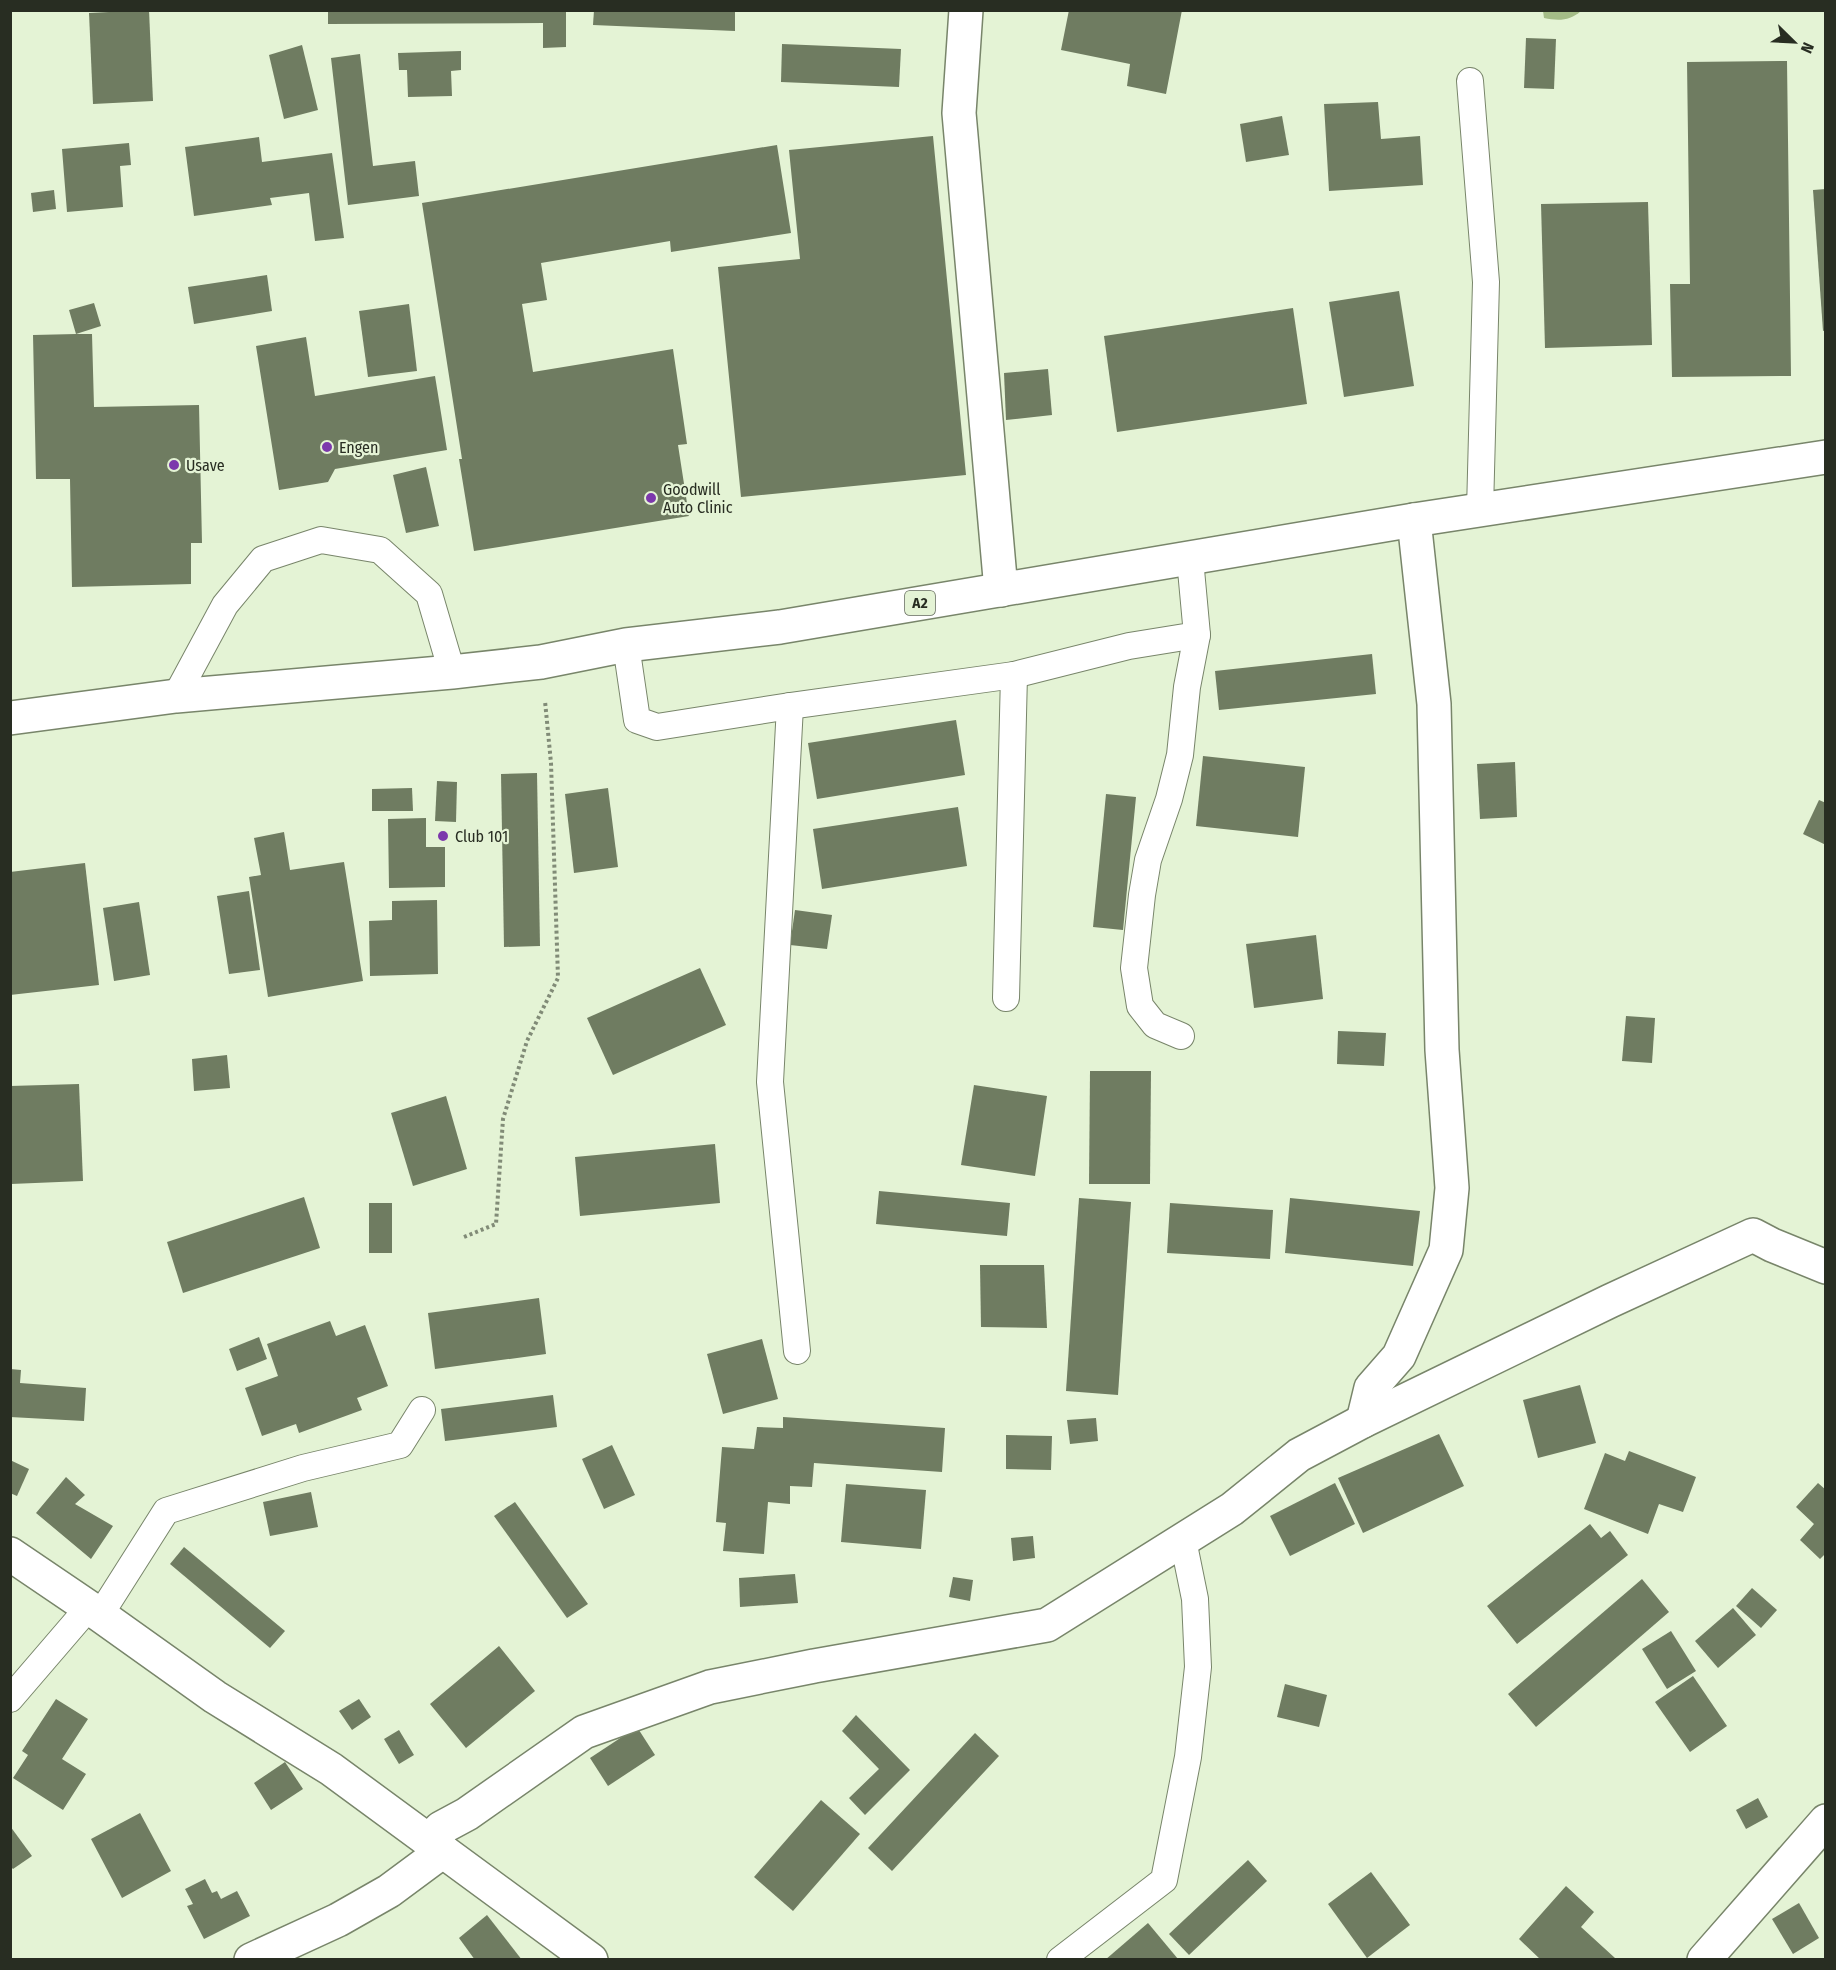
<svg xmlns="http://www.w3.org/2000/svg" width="1836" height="1970" viewBox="0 0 1836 1970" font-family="'Fira Sans Condensed',sans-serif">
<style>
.forest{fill:#a4bc87}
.building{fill:#6f7c61}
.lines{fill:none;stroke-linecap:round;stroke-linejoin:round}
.service-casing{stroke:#78856a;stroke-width:28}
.minor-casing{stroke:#78856a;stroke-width:36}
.primary-casing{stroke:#78856a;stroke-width:36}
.path{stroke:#818b77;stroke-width:4;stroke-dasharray:3 3;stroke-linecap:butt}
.service{stroke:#fff;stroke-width:26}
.minor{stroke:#fff;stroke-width:33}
.primary{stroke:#fff;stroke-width:33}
.poi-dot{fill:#7c38ac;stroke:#e4f3d5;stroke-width:2}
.labels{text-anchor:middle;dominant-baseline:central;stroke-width:4.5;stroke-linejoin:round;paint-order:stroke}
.shield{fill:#e4f3d5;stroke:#606858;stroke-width:1.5}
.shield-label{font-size:15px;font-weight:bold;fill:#282d22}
.poi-label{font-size:16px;fill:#282d22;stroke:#e4f3d5;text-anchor:start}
</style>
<rect width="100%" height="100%" fill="#e4f3d5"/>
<path class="forest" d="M 1543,11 L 1543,10 L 1581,11 C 1570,21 1558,21 1544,18 Z"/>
<g class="building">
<path d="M 149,10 L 153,101 L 93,104 L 89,13 Z"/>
<path d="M 328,10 L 566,10 L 566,47 L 543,48 L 543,23 L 328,24 Z"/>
<path d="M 594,10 L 735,10 L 735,31 L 593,25 Z"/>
<path d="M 1069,10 L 1182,10 L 1166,94 L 1127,86 L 1130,64 L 1061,50 Z"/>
<path d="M 1526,38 L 1556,39 L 1554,89 L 1524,88 Z"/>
<path d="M 782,44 L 901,49 L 899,87 L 781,82 Z"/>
<path d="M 302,45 L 318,110 L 284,119 L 269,55 Z"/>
<path d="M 461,51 L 461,70 L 451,71 L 452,96 L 408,97 L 407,70 L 399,70 L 398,53 Z"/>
<path d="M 360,54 L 373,166 L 415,161 L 419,196 L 348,205 L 331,58 Z"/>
<path d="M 1787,61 L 1791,376 L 1672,377 L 1670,284 L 1690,284 L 1687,62 Z"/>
<path d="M 1378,102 L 1381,139 L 1420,136 L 1423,185 L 1329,191 L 1324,104 Z"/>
<path d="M 1282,116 L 1289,155 L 1246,162 L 1240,124 Z"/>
<path d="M 933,136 L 966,475 L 741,497 L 718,267 L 800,259 L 789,150 Z"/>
<path d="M 259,137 L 262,162 L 332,153 L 344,238 L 315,241 L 309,193 L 270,198 L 272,205 L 194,216 L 185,147 Z"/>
<path d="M 129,143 L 131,165 L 120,166 L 123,207 L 67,212 L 62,149 Z"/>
<path d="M 777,145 L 791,233 L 671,252 L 670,241 L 541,263 L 547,300 L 522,304 L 533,372 L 673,349 L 687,444 L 678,445 L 689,516 L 474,551 L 459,459 L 462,459 L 422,203 Z"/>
<path d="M 1826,189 L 1826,330 L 1823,331 L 1813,190 Z"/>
<path d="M 54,190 L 56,209 L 33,212 L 31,193 Z"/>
<path d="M 1648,202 L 1652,345 L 1545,348 L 1541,204 Z"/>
<path d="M 267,275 L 272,311 L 194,324 L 188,287 Z"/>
<path d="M 1399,291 L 1414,386 L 1344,397 L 1329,302 Z"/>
<path d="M 94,303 L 101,326 L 76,334 L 92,334 L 94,407 L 199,405 L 202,543 L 191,543 L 191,584 L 72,587 L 70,479 L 36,479 L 33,335 L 76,334 L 69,310 Z"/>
<path d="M 409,304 L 417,371 L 368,377 L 359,311 Z"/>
<path d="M 1293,308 L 1307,404 L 1117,432 L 1104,336 Z"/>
<path d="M 306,337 L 315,396 L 435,376 L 447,450 L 335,469 L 328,482 L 279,490 L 256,346 Z"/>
<path d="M 1048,369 L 1052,415 L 1006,420 L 1004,373 Z"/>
<path d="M 426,467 L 439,526 L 406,533 L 393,475 Z"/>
<path d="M 1372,654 L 1376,694 L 1219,710 L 1215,671 Z"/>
<path d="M 956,720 L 965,775 L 817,799 L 808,743 Z"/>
<path d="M 1203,756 L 1305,767 L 1298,837 L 1196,826 Z"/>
<path d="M 1515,762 L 1517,817 L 1480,819 L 1477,764 Z"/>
<path d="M 537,773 L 540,946 L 504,947 L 501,774 Z"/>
<path d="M 437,781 L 457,782 L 456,822 L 435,821 Z"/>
<path d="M 412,788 L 413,811 L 372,811 L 372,789 Z"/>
<path d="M 608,788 L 618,867 L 574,873 L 565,794 Z"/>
<path d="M 1106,794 L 1136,797 L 1123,930 L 1093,927 Z"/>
<path d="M 1819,800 L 1826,803 L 1826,845 L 1803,834 Z"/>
<path d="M 958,807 L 967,866 L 822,889 L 813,829 Z"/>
<path d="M 426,818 L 426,847 L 445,847 L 445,887 L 389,888 L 388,819 Z"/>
<path d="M 284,832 L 290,870 L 344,862 L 363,981 L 268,997 L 249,877 L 261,875 L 254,838 Z"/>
<path d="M 85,863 L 99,985 L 10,995 L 10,872 Z"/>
<path d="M 249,891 L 260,970 L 229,974 L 217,896 Z"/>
<path d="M 437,900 L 438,974 L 370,976 L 369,921 L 392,920 L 392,901 Z"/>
<path d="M 139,902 L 150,975 L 114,981 L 103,908 Z"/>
<path d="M 795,910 L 832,915 L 827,949 L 790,945 Z"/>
<path d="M 1316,935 L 1323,999 L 1254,1008 L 1246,944 Z"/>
<path d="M 700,968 L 726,1025 L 613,1075 L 587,1018 Z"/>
<path d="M 1626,1016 L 1655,1018 L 1652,1063 L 1622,1061 Z"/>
<path d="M 1338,1031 L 1386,1033 L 1384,1066 L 1337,1064 Z"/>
<path d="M 227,1055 L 230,1088 L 194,1091 L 192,1059 Z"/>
<path d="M 1090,1071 L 1151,1071 L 1150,1184 L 1089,1184 Z"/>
<path d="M 79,1084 L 83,1181 L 11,1184 L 10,1086 Z"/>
<path d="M 974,1085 L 1047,1096 L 1035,1176 L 961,1165 Z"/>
<path d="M 446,1096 L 467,1169 L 413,1186 L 391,1113 Z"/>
<path d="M 715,1144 L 720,1203 L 580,1216 L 575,1157 Z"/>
<path d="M 879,1191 L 1010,1203 L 1007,1236 L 876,1224 Z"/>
<path d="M 304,1197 L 320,1248 L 183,1293 L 167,1242 Z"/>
<path d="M 1079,1198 L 1131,1202 L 1118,1395 L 1066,1391 Z"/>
<path d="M 1290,1198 L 1420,1211 L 1413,1266 L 1285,1253 Z"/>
<rect x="369" y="1203" width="23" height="50"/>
<path d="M 1170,1203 L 1273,1210 L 1270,1259 L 1167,1253 Z"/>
<path d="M 980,1265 L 1044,1265 L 1047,1328 L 981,1327 Z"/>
<path d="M 539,1298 L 546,1354 L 435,1369 L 428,1313 Z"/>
<path d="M 330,1321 L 336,1336 L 365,1325 L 388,1386 L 357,1398 L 362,1410 L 299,1433 L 296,1424 L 262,1436 L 245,1388 L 278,1376 L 267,1344 Z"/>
<path d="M 259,1337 L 267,1359 L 237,1371 L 229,1349 Z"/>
<path d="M 762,1339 L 778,1399 L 723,1414 L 707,1354 Z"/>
<path d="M 10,1369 L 21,1370 L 20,1383 L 86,1388 L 84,1421 L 10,1417 Z"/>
<path d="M 1580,1385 L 1596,1443 L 1538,1458 L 1523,1400 Z"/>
<path d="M 553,1395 L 557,1427 L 445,1441 L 441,1409 Z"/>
<path d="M 783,1417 L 945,1428 L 942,1472 L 814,1463 L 812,1487 L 790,1486 L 790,1504 L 768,1502 L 764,1554 L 723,1551 L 726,1523 L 716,1522 L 722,1447 L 754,1449 L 757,1427 L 783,1428 Z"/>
<path d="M 1096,1418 L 1098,1441 L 1070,1444 L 1067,1420 Z"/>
<path d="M 1439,1434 L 1464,1486 L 1363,1533 L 1338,1478 Z"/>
<path d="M 1006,1435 L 1052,1436 L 1051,1470 L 1006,1469 Z"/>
<path d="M 612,1445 L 635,1495 L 604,1509 L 582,1459 Z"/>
<path d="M 1629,1451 L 1696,1477 L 1683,1512 L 1659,1504 L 1648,1534 L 1584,1509 L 1605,1453 L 1625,1461 Z"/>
<path d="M 10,1460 L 29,1469 L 17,1496 L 10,1493 Z"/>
<path d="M 66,1477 L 85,1495 L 75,1504 L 113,1526 L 91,1559 L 36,1513 Z"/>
<path d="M 1335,1483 L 1355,1524 L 1290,1556 L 1270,1516 Z"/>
<path d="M 1818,1483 L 1826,1490 L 1826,1553 L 1820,1559 L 1800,1540 L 1814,1524 L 1796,1507 Z"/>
<path d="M 846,1484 L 926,1490 L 921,1549 L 841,1542 Z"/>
<path d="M 311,1492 L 318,1527 L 270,1536 L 263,1502 Z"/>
<path d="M 515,1502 L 588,1604 L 567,1618 L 494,1516 Z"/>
<path d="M 1590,1524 L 1601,1538 L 1610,1531 L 1628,1555 L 1517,1644 L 1487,1606 Z"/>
<path d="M 1033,1536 L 1035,1558 L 1013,1561 L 1011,1538 Z"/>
<path d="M 184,1547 L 285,1631 L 270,1648 L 170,1564 Z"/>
<path d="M 795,1574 L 798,1603 L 740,1607 L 739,1578 Z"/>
<path d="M 953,1577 L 973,1580 L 970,1601 L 949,1597 Z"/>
<path d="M 1642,1579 L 1669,1612 L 1536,1727 L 1508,1694 Z"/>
<path d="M 1752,1588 L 1777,1610 L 1761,1628 L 1736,1606 Z"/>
<path d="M 1733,1608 L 1756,1635 L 1718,1668 L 1695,1641 Z"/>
<path d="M 1671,1631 L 1696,1671 L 1667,1689 L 1642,1649 Z"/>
<path d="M 499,1646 L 535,1691 L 466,1748 L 430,1704 Z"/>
<path d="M 1693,1676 L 1727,1726 L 1690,1752 L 1655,1702 Z"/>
<path d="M 1285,1684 L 1327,1695 L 1319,1727 L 1277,1717 Z"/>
<path d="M 56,1699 L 88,1719 L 62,1759 L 86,1774 L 63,1810 L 13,1778 L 28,1755 L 22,1751 Z"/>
<path d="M 359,1699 L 371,1717 L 352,1730 L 339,1711 Z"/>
<path d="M 856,1715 L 910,1770 L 865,1815 L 849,1798 L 879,1769 L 842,1731 Z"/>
<path d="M 637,1727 L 655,1755 L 608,1786 L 590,1758 Z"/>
<path d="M 399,1730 L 414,1755 L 399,1764 L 384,1739 Z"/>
<path d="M 975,1733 L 999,1756 L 892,1871 L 868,1848 Z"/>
<path d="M 285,1762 L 303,1789 L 271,1810 L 254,1783 Z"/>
<path d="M 1758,1798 L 1768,1817 L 1746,1829 L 1736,1810 Z"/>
<path d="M 821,1800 L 860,1834 L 793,1911 L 754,1877 Z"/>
<path d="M 140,1813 L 171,1871 L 122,1898 L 91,1839 Z"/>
<path d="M 10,1826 L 32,1856 L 13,1869 L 10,1866 Z"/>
<path d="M 1248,1860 L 1267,1881 L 1189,1955 L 1169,1934 Z"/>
<path d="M 1371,1872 L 1410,1925 L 1367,1958 L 1328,1904 Z"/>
<path d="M 205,1879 L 212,1893 L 217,1891 L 221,1899 L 237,1891 L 250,1916 L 204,1939 L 187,1906 L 193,1904 L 185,1889 Z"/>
<path d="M 1566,1886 L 1594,1912 L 1581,1927 L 1615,1958 L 1614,1960 L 1541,1960 L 1519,1939 Z"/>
<path d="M 1799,1903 L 1819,1938 L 1793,1954 L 1772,1919 Z"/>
<path d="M 487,1915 L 522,1960 L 475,1960 L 459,1938 Z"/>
<path d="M 1148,1923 L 1178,1959 L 1105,1960 Z"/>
</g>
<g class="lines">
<g class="service-casing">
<g id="service">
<path d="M 1470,81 L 1486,282 L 1480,510"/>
<path d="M 626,645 L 637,720 L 657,727 L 790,706 L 1014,675 L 1129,646 L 1197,635 L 1190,559"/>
<path d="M 176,696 L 225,605 L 263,559 L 321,540 L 380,550 L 429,594 L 452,672"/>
<path d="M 790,706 L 770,1082 L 797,1351"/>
<path d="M 1006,998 L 1014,675"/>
<path d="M 1181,1036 L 1155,1025 L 1140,1006 L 1134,968 L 1142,895 L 1148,860 L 1169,799 L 1180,755 L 1187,687 L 1197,635"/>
<path d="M 100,1615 L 166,1511 L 303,1468 L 400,1445 L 422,1410"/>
<path d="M 10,1699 L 89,1607"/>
<path d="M 1060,1960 L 1164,1880 L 1188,1757 L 1198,1667 L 1195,1599 L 1183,1540"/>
</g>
</g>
<g class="minor-casing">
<g id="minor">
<path d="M 966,10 L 959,113 L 1001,590"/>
<path d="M 1363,1421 L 1371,1388 L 1399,1356 L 1446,1250 L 1452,1188 L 1442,1050 L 1434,704 L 1414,520"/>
<path d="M 10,1554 L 100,1615 L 215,1697 L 331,1769 L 591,1960"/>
<path d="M 429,1840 L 441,1828 L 467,1814 L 584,1732 L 710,1687 L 814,1666 L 1047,1625 L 1232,1509 L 1299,1455 L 1363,1421 L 1610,1301 L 1753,1235 L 1772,1245 L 1826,1267"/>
<path d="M 251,1960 L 338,1920 L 389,1891 L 443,1851"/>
<path d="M 1704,1960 L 1826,1821"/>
</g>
</g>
<g class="primary-casing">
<path id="primary" d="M 10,718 L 176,696 L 452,672 L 541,662 L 626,645 L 780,627 L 1414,520 L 1826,457"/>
</g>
<path class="path" d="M 464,1237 L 496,1224 L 503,1119 L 527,1041 L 558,978 L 551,763 L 545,701"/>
<use href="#service" class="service"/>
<use href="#minor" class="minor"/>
<use href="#primary" class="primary"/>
</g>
<g class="poi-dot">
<circle cx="327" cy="447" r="6"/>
<circle cx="174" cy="465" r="6"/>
<circle cx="651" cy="498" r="6"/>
<circle cx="443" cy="836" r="6"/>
</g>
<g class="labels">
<rect class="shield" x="905" y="591" width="30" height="24" rx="4.5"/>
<g class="shield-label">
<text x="920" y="603">A2</text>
</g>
<g class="poi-label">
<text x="339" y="447">Engen</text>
<text x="186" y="465">Usave</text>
<text x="663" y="489">Goodwill<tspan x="663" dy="18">Auto Clinic</tspan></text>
<text x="455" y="836">Club 101</text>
</g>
</g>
<rect width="1836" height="1970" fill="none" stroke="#282d22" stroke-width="24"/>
<g transform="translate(1794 42) rotate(114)" stroke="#e4f3d5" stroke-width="4.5" paint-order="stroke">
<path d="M0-4.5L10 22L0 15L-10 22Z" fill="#282d22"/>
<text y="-9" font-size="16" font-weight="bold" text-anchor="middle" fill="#282d22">N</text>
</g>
</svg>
